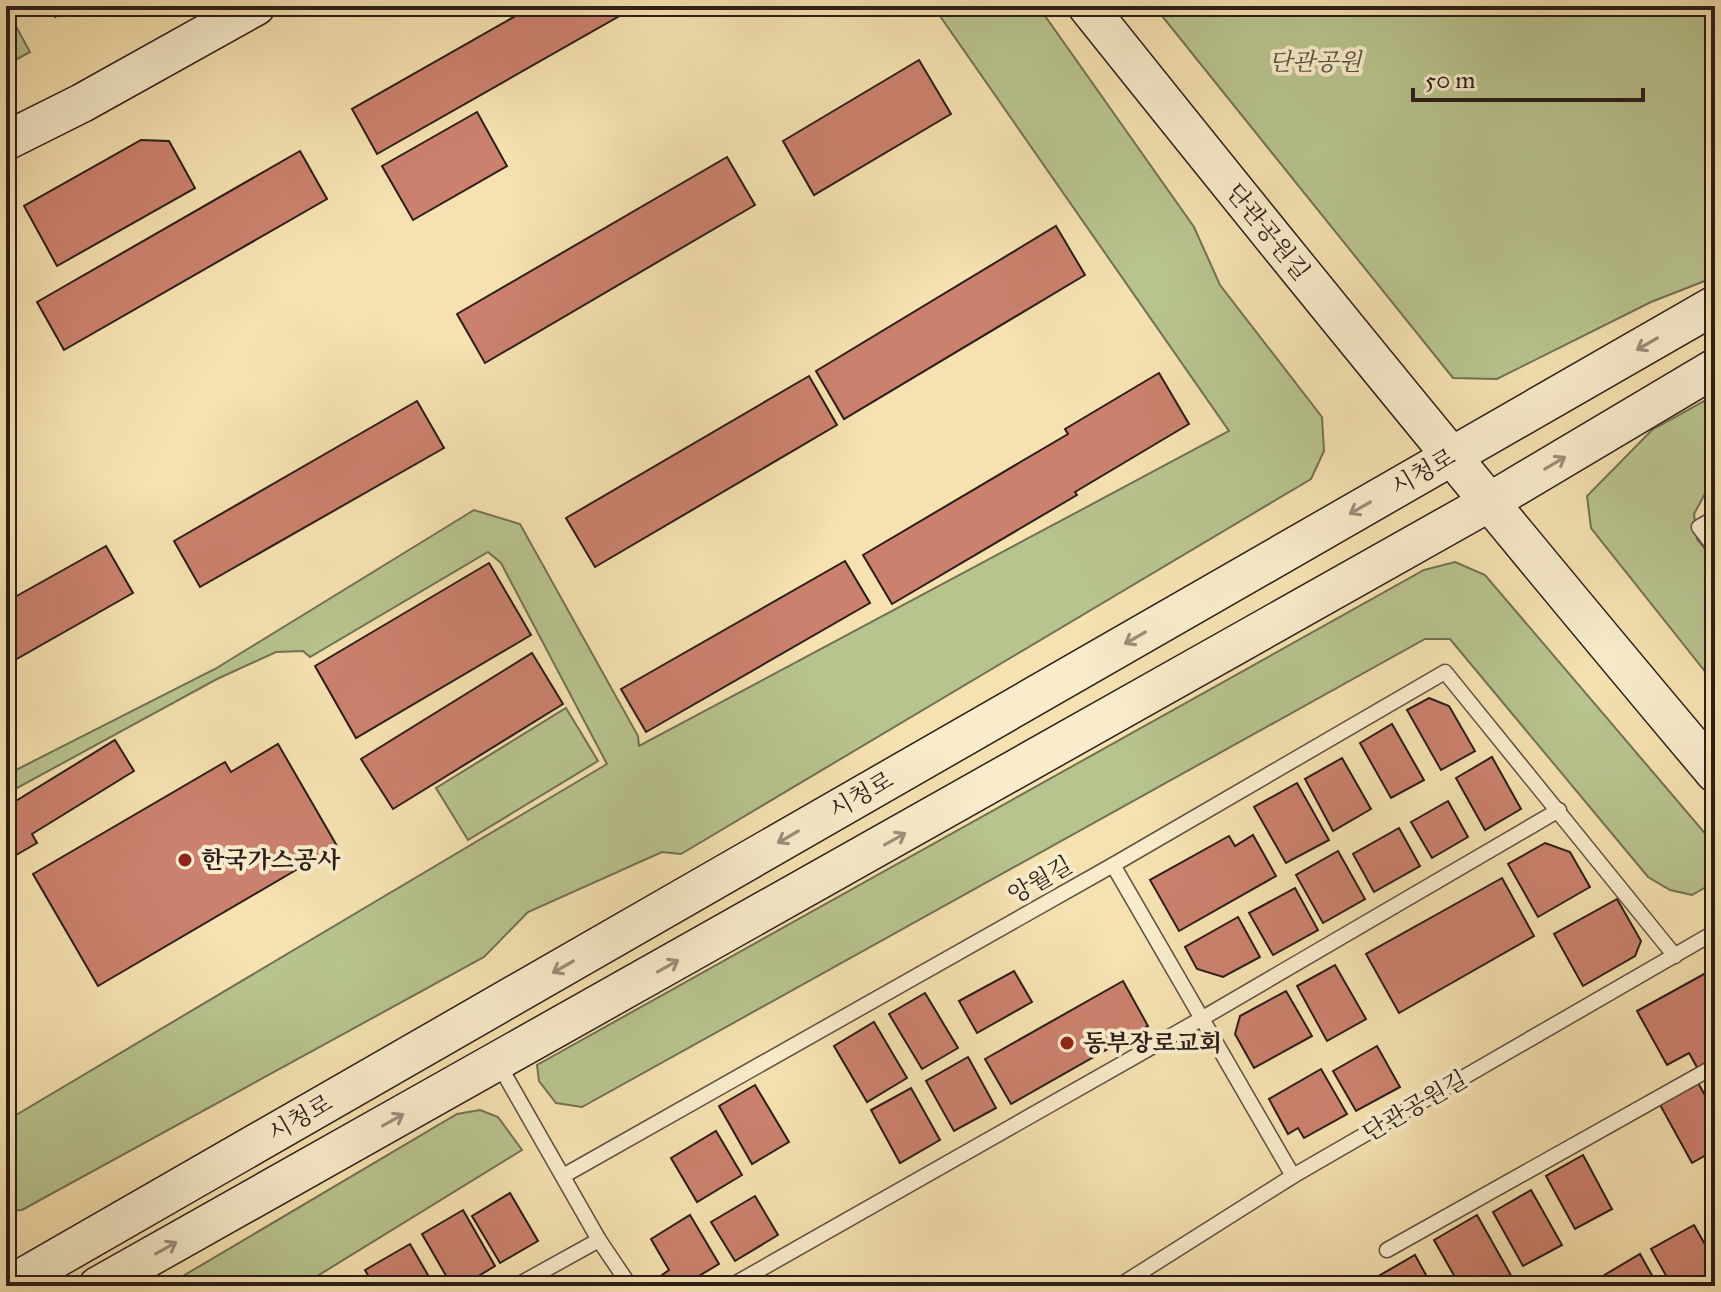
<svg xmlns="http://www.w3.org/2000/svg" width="1721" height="1292" viewBox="0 0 1721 1292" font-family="'IM FELL Great Primer','Noto Serif KR',serif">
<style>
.green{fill:#b8c48e;stroke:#727154;stroke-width:2}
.building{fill:#cb816e;stroke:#2b1e1a;stroke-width:2}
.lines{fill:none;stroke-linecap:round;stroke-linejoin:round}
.lane-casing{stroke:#5e4f40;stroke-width:17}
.secondary-casing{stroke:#2b1e1a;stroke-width:41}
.lane{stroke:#f8eccc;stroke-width:14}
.secondary{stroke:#f8eccc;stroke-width:38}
.oneway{stroke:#9c8f7c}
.poi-dot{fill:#8f2418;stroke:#f8eccc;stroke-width:3}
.labels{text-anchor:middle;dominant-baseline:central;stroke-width:8;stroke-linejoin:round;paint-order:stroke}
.park-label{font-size:24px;font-style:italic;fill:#55503d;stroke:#f8eccc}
.street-label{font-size:24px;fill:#2b1e1a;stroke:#f8eccc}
.poi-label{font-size:24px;font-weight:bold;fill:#2b1e1a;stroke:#f8eccc;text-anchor:start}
</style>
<rect width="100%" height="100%" fill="#f5e2b0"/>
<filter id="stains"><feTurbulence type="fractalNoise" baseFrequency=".0025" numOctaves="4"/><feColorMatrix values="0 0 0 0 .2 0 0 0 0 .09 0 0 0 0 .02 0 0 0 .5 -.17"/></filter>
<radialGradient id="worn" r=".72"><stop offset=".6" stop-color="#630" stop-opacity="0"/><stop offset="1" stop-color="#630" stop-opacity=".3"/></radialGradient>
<g class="green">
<path d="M 933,6 L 1038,6 L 1194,227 L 1220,285 L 1322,417 L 1324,451 L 1311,479 L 681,854 L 662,852 L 528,912 L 484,957 L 22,1210 L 6,1211 L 6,1121 L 607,764 L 501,563 L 488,552 L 310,657 L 303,651 L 276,652 L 217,679 L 6,794 L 6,775 L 215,669 L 474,510 L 520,524 L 638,736 L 639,746 L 1229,431 Z"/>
<path d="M 1154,6 L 1715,6 L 1715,277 L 1651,302 L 1497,379 L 1453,378 Z"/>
<path d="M 6,8 L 30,52 L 6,65 Z"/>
<path d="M 1715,395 L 1715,486 L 1707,490 L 1694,514 L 1697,539 L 1715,561 L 1715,684 L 1591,528 L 1587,496 L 1652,430 Z"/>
<path d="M 1455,562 L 1485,575 L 1715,845 L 1713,883 L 1692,895 L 1670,890 L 1648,877 L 1450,639 L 1425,639 L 582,1107 L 556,1103 L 539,1081 L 537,1065 L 1424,570 Z"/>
<path d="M 566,708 L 598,761 L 468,840 L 436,788 Z"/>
<path d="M 480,1110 L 498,1117 L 522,1150 L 301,1286 L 166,1286 L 457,1114 Z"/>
</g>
<g class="building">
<path d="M 49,6 L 76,6 L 55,17 Z"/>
<path d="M 533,6 L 637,6 L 377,154 L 352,109 Z"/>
<path d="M 919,60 L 951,114 L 814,195 L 783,141 Z"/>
<path d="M 477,112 L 507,166 L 413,220 L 382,166 Z"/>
<path d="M 141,140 L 169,141 L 195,188 L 57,266 L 24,206 Z"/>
<path d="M 300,151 L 327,199 L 64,350 L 37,302 Z"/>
<path d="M 727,157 L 755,205 L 485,363 L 457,314 Z"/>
<path d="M 1056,226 L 1085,275 L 844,419 L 816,371 Z"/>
<path d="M 6,328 L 14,343 L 6,347 Z"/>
<path d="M 1159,373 L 1189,424 L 1075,492 L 1077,495 L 892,604 L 863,555 L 1068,434 L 1065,429 Z"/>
<path d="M 809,376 L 837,425 L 595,567 L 566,518 Z"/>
<path d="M 417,401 L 444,448 L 200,587 L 174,541 Z"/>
<path d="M 106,546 L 133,593 L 6,665 L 6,602 Z"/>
<path d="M 845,561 L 870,603 L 646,732 L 621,689 Z"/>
<path d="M 489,563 L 531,635 L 356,738 L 315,666 Z"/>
<path d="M 532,653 L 563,704 L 393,809 L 361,759 Z"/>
<path d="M 1429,698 L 1449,706 L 1475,751 L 1441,770 L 1407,710 Z"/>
<path d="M 1392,724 L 1424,780 L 1391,798 L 1360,743 Z"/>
<path d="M 115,740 L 134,771 L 32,834 L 37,843 L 11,858 L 6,849 L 6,807 Z"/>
<path d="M 278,744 L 337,846 L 98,986 L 33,874 L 225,762 L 231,772 Z"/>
<path d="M 1492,757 L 1521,809 L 1485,830 L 1456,778 Z"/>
<path d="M 1342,758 L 1371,809 L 1333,831 L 1305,779 Z"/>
<path d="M 1297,783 L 1329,840 L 1286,863 L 1254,807 Z"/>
<path d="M 1448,801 L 1468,837 L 1432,858 L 1411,822 Z"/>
<path d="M 1399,828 L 1420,866 L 1374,892 L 1353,854 Z"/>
<path d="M 1253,835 L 1276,876 L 1179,931 L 1150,880 L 1229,836 L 1235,846 Z"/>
<path d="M 1545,843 L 1570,852 L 1590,887 L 1538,917 L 1508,864 Z"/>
<path d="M 1338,851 L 1365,899 L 1323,923 L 1296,875 Z"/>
<path d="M 1502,878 L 1534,936 L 1399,1013 L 1366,954 Z"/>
<path d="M 1295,888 L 1318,930 L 1273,955 L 1249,913 Z"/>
<path d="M 1617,899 L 1641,941 L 1635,956 L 1583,986 L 1554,934 Z"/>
<path d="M 1238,917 L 1260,957 L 1223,977 L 1197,969 L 1185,947 Z"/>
<path d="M 1335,965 L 1366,1019 L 1327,1041 L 1297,986 Z"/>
<path d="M 1715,968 L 1715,1059 L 1698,1069 L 1689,1053 L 1667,1065 L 1637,1011 Z"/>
<path d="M 1014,971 L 1032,1002 L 977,1033 L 959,1001 Z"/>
<path d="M 1123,981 L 1148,1026 L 1011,1104 L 985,1059 Z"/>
<path d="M 1286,991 L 1312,1036 L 1254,1068 L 1235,1034 L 1240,1016 Z"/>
<path d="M 925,993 L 958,1048 L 922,1069 L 889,1014 Z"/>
<path d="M 874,1022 L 907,1078 L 867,1102 L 834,1046 Z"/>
<path d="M 1377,1046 L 1400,1087 L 1356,1111 L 1333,1071 Z"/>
<path d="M 968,1057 L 996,1108 L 954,1131 L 926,1081 Z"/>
<path d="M 1321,1069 L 1347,1114 L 1304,1138 L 1298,1128 L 1288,1134 L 1269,1099 Z"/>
<path d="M 1697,1081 L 1715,1113 L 1715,1150 L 1692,1163 L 1659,1103 Z"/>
<path d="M 755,1085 L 789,1142 L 752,1164 L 719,1106 Z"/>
<path d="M 911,1088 L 940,1140 L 900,1163 L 871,1110 Z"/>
<path d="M 716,1131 L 742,1175 L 697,1202 L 671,1158 Z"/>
<path d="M 1583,1155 L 1612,1209 L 1575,1229 L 1546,1176 Z"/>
<path d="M 1531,1190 L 1562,1245 L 1523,1266 L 1493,1212 Z"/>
<path d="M 510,1193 L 538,1241 L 500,1263 L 472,1216 Z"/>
<path d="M 755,1196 L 778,1235 L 735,1261 L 711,1222 Z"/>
<path d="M 463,1210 L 495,1266 L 462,1286 L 452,1286 L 422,1234 Z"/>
<path d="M 1715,1212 L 1715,1235 L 1705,1218 Z"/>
<path d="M 690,1215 L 719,1264 L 682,1286 L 669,1286 L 662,1275 L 669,1270 L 651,1239 Z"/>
<path d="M 1477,1215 L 1513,1279 L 1499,1286 L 1460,1286 L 1434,1240 Z"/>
<path d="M 1694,1225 L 1715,1262 L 1715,1286 L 1672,1286 L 1651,1249 Z"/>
<path d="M 410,1244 L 432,1282 L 424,1286 L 374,1286 L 365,1270 Z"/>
<path d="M 1640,1254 L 1658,1286 L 1606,1286 L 1601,1277 Z"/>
<path d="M 1415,1255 L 1432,1286 L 1379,1286 L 1375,1278 Z"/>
</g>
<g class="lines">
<g class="lane-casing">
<g id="lane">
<path d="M 1715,518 L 1699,527 L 1715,548"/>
<path d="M 1113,865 L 1293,1176"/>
<path d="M 498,1063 L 599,1240 L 630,1286"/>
<path d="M 563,1176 L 1113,865 L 1445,672 L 1675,956"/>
<path d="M 1387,1250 L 1715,1066"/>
<path d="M 516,1286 L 599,1240"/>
<path d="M 731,1286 L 1201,1019 L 1559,810"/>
<path d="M 1119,1286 L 1293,1176 L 1715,932"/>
</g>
</g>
<g class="secondary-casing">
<g id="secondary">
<path d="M 1087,6 C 1293,264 1502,520 1715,773"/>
<path d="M 6,141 L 82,103 L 256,6"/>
<path d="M 8,1286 L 1715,305"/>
<path d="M 98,1286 L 1488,503 L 1715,368"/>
</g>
</g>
<use href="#lane" class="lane"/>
<use href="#secondary" class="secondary"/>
</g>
<defs><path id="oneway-shaft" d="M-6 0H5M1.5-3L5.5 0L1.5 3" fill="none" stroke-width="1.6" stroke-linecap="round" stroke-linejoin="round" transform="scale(2)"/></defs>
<g class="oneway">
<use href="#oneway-shaft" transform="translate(1647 344) rotate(150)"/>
<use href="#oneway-shaft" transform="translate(1555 463) rotate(-31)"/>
<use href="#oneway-shaft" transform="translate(1360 508) rotate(150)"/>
<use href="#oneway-shaft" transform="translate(1135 638) rotate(150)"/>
<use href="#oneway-shaft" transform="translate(788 837) rotate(150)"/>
<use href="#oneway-shaft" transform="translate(895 839) rotate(-29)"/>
<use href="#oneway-shaft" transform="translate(668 966) rotate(-29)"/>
<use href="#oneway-shaft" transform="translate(563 967) rotate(150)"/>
<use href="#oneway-shaft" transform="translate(393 1120) rotate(-29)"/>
<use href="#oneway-shaft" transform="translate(166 1248) rotate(-29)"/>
</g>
<g class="poi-dot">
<circle cx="185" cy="860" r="8"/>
<circle cx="1067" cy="1043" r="8"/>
</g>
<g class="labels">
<g class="park-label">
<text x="1315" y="62">단관공원</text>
</g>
<g class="street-label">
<text transform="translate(1268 232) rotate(51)">단관공원길</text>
<text transform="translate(1423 472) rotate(-30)">시청로</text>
<text transform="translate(861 795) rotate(-30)">시청로</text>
<text transform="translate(1040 880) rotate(-30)">앙월길</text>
<text transform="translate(1415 1106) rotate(-30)">단관공원길</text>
<text transform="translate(300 1118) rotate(-30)">시청로</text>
</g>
<g class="poi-label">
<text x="201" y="860">한국가스공사</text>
<text x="1083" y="1043">동부장로교회</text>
</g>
</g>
<rect width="1721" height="1292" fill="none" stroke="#f5e2b0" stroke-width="32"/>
<rect x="8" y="8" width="1705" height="1276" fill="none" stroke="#2b1e1a" stroke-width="4"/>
<rect x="16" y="16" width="1689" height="1260" fill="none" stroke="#2b1e1a" stroke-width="2"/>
<path d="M1413 88v12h230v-12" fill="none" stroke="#2b1e1a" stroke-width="4"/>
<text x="1425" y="88" font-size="24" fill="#2b1e1a" stroke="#f8eccc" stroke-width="6" paint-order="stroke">50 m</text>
<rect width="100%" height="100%" filter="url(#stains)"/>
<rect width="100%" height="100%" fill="url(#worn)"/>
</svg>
